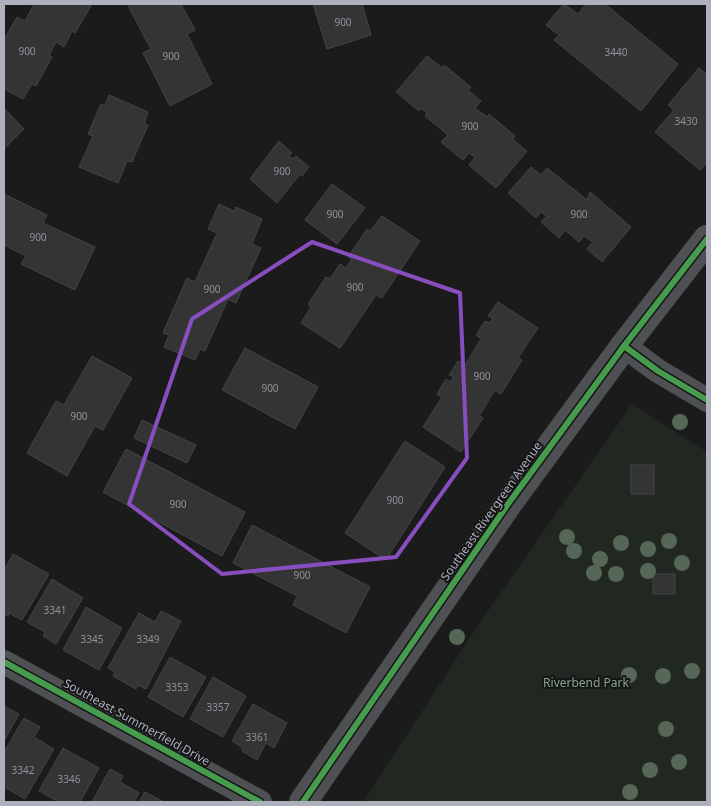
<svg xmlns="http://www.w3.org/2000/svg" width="711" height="806" viewBox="0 0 711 806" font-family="'Noto Sans',sans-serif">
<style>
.green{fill:#212822}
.building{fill:#343435;stroke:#434447}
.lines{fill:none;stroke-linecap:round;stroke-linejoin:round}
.minor{stroke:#4f5054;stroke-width:24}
.tertiary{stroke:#4f5054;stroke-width:28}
.cycleway-casing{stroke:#151517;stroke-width:9}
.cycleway{stroke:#469c4c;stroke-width:6}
.tree{fill:#566657}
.marked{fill:none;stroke:#884dbe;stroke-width:4;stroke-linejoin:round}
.labels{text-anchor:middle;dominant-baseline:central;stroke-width:4;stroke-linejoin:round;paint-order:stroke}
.number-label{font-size:10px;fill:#8f929a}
.street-label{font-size:12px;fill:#adb1bb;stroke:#151517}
.park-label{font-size:12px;fill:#86a488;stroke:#151517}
</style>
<rect width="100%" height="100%" fill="#1b1b1b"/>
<path class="green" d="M 632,404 L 707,452 L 707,802 L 363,802 L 477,627 Z"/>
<g class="building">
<path d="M 34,4 L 92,4 L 75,33 L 72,31 L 64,47 L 56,42 L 49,55 L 52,57 L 36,86 L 32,84 L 23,99 L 4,89 L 4,40 L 17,17 L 25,21 Z"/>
<path d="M 127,4 L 181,4 L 195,30 L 187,34 L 212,84 L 170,106 L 143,53 L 151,49 Z"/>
<path d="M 313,4 L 362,4 L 371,35 L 327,49 Z"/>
<path d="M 564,4 L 578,14 L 586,4 L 605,4 L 678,64 L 641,111 L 554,40 L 559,35 L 546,25 Z"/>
<path d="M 427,56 L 442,68 L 444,65 L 471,87 L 468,90 L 481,101 L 475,108 L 487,117 L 489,114 L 515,136 L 513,140 L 527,151 L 496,188 L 469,165 L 475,157 L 469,153 L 463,160 L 441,142 L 448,135 L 425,116 L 427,113 L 421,108 L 419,111 L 396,92 Z"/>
<path d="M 699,68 L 705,73 L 707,70 L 707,162 L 700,170 L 655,132 L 674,110 L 668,105 Z"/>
<path d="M 109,95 L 148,112 L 144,123 L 148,125 L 132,162 L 127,161 L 118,183 L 79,167 L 93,136 L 88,134 L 101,104 L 105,106 Z"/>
<path d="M 4,108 L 24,129 L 4,149 Z"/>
<path d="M 279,141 L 292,153 L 289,156 L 293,159 L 296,156 L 309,167 L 302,176 L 300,174 L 277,203 L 250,179 Z"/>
<path d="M 531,167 L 541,175 L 547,168 L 587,200 L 590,192 L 631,227 L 602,262 L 587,249 L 593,242 L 584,236 L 579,242 L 565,230 L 559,238 L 541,222 L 547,216 L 541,212 L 536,218 L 508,193 Z"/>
<path d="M 332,184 L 365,208 L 337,244 L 305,220 Z"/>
<path d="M 4,194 L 47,215 L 43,223 L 95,247 L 75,290 L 21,264 L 26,256 L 4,245 Z"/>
<path d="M 219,204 L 234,211 L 236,207 L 262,219 L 252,244 L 261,248 L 236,303 L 228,299 L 205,351 L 200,349 L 195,360 L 164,347 L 169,335 L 163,333 L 187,278 L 195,282 L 217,233 L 208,229 Z"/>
<path d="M 382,216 L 420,241 L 382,298 L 376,295 L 340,348 L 301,323 L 311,307 L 308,304 L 326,277 L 330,279 L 340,264 L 346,268 L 352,259 L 348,257 L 367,229 L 370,231 Z"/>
<path d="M 498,302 L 538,328 L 518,358 L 522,360 L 501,394 L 495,390 L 479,416 L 483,418 L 461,452 L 423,427 L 442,397 L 437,394 L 446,379 L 450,382 L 454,377 L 449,375 L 458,361 L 465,365 L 481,339 L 476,335 L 485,321 L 489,323 L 493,318 L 488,316 Z"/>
<path d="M 245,348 L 318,387 L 295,429 L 222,390 Z"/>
<path d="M 92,356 L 132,378 L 103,430 L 95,426 L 67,476 L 27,453 L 56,401 L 64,405 Z"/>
<path d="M 142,420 L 196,445 L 187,463 L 134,438 Z"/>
<path d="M 405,441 L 445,467 L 386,560 L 345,533 Z"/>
<path d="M 126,449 L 245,512 L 222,556 L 103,492 Z"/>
<rect x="631" y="465" width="23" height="29"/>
<path d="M 252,525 L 370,587 L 346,633 L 293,605 L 297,596 L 233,563 Z"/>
<path d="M 13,554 L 49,574 L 22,620 L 9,613 L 8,616 L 4,614 L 4,571 Z"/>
<rect x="653" y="574" width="22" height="20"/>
<path d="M 52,579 L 83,598 L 56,644 L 43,636 L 45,632 L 27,622 Z"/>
<path d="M 86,607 L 122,628 L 99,670 L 63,650 Z"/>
<path d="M 161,611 L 181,621 L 146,689 L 138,685 L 136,689 L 113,676 L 115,672 L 108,668 L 139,613 L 155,622 Z"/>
<path d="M 170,657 L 206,677 L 183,717 L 148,697 Z"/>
<path d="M 213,677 L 246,696 L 223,737 L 190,719 Z"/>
<path d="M 253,704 L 287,723 L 274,748 L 266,743 L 257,760 L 242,751 L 243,748 L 232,741 Z"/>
<path d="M 4,706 L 19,714 L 4,741 Z"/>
<path d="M 24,718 L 40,727 L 34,737 L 54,749 L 25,799 L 4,787 L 4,752 Z"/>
<path d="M 63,748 L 99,768 L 80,802 L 59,802 L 39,791 Z"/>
<path d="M 110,769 L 123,776 L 120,782 L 139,793 L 134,802 L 92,802 Z"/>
<path d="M 145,792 L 164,802 L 139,802 Z"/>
</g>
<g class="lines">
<g class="minor">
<path d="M 624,346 L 658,371 L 707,400"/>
<path d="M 4,662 L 260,802"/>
</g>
<path class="tertiary" d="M 303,802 L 508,504 L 624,346 L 707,239"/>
<g class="cycleway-casing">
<g id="cycleway">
<path d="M 624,346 L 658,371 L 707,400"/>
<path d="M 4,662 L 260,802"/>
<path d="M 303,802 L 508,504 L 624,346 L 707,239"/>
</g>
</g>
<use href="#cycleway" class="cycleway"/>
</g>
<g class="tree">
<circle cx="680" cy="422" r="8"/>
<circle cx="567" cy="537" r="8"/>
<circle cx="669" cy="541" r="8"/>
<circle cx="621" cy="543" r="8"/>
<circle cx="648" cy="549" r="8"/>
<circle cx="574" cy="551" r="8"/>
<circle cx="600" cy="559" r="8"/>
<circle cx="682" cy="563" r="8"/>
<circle cx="648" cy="571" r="8"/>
<circle cx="594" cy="573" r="8"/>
<circle cx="616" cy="574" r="8"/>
<circle cx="457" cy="637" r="8"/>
<circle cx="692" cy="671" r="8"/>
<circle cx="629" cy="675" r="8"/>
<circle cx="663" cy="676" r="8"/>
<circle cx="666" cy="729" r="8"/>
<circle cx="679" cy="762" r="8"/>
<circle cx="650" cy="770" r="8"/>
<circle cx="630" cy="792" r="8"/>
</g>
<path class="marked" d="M 312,242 L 460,293 L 467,458 L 396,557 L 222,574 L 129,504 L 192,319 Z"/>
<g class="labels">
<g class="number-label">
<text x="343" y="22">900</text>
<text x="27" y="51">900</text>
<text x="616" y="52">3440</text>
<text x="171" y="56">900</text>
<text x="686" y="121">3430</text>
<text x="470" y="126">900</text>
<text x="282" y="171">900</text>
<text x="335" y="214">900</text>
<text x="579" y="214">900</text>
<text x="38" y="237">900</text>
<text x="355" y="287">900</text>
<text x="212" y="289">900</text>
<text x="482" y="376">900</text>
<text x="270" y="388">900</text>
<text x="79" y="416">900</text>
<text x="395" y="500">900</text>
<text x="178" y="504">900</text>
<text x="302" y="575">900</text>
<text x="55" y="610">3341</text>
<text x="92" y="639">3345</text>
<text x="148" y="639">3349</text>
<text x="177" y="687">3353</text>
<text x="218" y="707">3357</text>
<text x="257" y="737">3361</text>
<text x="23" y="770">3342</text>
<text x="69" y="779">3346</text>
</g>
<g class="street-label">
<text transform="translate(491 511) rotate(-55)">Southeast Rivergreen Avenue</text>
<text transform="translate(137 722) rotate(29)">Southeast Summerfield Drive</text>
</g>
<g class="park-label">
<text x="586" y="682">Riverbend Park</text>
</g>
</g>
<rect width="711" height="806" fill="none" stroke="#adb1bb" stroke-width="10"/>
</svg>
